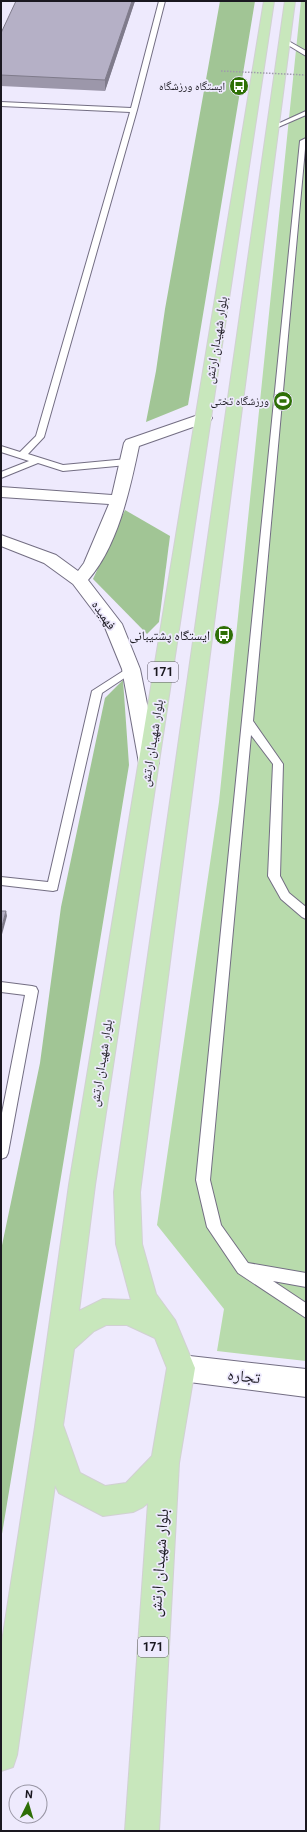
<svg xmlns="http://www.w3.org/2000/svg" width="307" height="1832" viewBox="0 0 307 1832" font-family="Roboto,'Noto Naskh Arabic',sans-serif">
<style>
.green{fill:#b8dbac}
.forest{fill:#a1c595}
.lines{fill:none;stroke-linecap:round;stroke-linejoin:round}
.service-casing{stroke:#736e83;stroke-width:2}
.minor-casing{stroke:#736e83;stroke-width:2}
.secondary-casing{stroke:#736e83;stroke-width:2}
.primary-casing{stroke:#d1d1d2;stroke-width:2}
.service{fill:#fff;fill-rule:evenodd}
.minor{fill:#fff;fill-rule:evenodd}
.secondary{fill:#fff;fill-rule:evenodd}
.primary{fill:#c8e7bc;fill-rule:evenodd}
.path-bridge{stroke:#9f9cab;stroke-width:1.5;stroke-dasharray:1.5 1.5;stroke-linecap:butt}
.wall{fill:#9c97aa}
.shaded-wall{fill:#7f7b8b}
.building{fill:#b5b0c6;stroke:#7f7b8b}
.labels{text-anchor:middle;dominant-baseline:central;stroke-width:3.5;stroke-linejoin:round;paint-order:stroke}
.far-poi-label{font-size:11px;fill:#1a1820;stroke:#eeeafd;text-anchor:end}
.shield{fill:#eeeafd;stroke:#5a5762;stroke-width:1}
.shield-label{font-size:12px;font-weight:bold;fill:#1a1820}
.street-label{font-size:13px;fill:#1a1820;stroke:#eeeafd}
.poi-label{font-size:13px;fill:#1a1820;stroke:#eeeafd;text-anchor:end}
.near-street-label{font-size:16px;fill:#1a1820;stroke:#eeeafd}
</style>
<rect width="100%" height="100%" fill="#eeeafd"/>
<path class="green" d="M 301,1 L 306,1 L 306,1361 L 217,1351 L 224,1309 L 157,1225 L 219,802 Z"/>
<g class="forest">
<path d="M 220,1 L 255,1 L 188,405 L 146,422 L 156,371 L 165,309 Z"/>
<path d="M 125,510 L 170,536 L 159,622 L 147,634 L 93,579 Z"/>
<path d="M 123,680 L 129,765 L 1,1540 L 1,1250 L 40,1063 L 61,907 L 105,698 Z"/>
</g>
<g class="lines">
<g class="service-casing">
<g id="service">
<path d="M 159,1 L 165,1 L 137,110 L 44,437 L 28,454 L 63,465 L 127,459 L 131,462 L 127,465 L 63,471 L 38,463 L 1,478 L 1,472 L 29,461 L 1,452 L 1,446 L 20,452 L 36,436 L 130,112 L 1,106 L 1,102 L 131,108 Z"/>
<path d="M 285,39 L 306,51 L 306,56 L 283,42 L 282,41 Z"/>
<path d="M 306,111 L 306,115 L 276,128 L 271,127 Z"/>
<path d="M 306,138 L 253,721 L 283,764 L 280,876 L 289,893 L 306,907 L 306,919 L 302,917 L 281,899 L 268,876 L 273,764 L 251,735 L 210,1180 L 221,1225 L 248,1263 L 306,1273 L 306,1287 L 273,1281 L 306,1303 L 306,1318 L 238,1273 L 207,1227 L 196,1180 L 300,141 Z"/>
<path d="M 131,666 L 135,667 L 136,669 L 135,671 L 102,693 L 57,890 L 53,891 L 1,885 L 1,877 L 48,882 L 92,691 Z"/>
<path d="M 1,982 L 32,986 L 36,987 L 38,991 L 8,1153 L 6,1157 L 1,1159 L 1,1118 L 25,995 L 1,992 Z"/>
</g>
</g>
<g class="minor-casing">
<path id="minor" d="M 181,1355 L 306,1369 L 306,1397 L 181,1381 L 171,1377 L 167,1368 L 171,1359 Z"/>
</g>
<g class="secondary-casing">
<path id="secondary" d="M 204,413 L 210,415 L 212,418 L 210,421 L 139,446 C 130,489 118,546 88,580 L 122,624 L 140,669 L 159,763 L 156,768 L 149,770 L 142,768 L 139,763 L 122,669 L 104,625 L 73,584 L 44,563 L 1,546 L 1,535 L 56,555 L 78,571 L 84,563 L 109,504 L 1,497 L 1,487 L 112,495 L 124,443 L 126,440 Z"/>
</g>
<g class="primary-casing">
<path id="primary" d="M 264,1 L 274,1 L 95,1185 L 79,1311 L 103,1299 L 131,1300 L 116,1244 L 114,1192 L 285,1 L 295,1 L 140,1192 L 142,1244 L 156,1294 L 175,1320 L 195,1368 L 179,1463 L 159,1831 L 125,1831 L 148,1503 L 143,1507 L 133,1512 L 103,1516 L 59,1493 L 55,1485 L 17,1755 L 13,1767 L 1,1771 L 1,1648 L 35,1427 L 69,1185 ZM 106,1325 L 127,1325 L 155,1338 L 167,1368 L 152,1456 L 126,1483 L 105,1486 L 80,1473 L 63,1425 L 74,1349 L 94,1331 Z"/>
</g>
<use href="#service" class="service"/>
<use href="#minor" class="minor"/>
<use href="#secondary" class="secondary"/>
<use href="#primary" class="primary"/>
<path class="path-bridge" d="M 221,71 L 306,75"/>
</g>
<path class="wall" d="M 135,1 L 105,91 L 1,86 L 1,33 Z"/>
<g class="shaded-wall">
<path d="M 132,1 L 135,1 L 105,91 L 105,80 Z"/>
<path d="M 6,911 L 7,916 L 1,938 L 1,930 Z"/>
</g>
<g class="building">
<path d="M 16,1 L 132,1 L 105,80 L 1,75 L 1,33 Z"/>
<path d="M 1,911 L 6,911 L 1,930 Z"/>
</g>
<defs>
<g id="bus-disc" transform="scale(1)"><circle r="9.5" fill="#2e6f06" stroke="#eeeafd"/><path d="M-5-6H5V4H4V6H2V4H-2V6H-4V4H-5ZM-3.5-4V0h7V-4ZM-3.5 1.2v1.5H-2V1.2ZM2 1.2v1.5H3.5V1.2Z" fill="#fff"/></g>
<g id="stadium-disc" transform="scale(1)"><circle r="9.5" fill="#2e6f06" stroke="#eeeafd"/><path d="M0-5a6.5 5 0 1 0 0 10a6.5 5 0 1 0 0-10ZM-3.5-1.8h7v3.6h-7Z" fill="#fff"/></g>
</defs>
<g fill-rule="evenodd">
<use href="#bus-disc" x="239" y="86"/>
<use href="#stadium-disc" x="283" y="401"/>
<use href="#bus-disc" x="224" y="635"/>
</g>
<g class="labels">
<g class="far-poi-label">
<text x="225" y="86">ایستگاه ورزشگاه</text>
<text x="269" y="401">ورزشگاه تختی</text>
</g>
<g class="shield">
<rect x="148" y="662" width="30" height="20" rx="3"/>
<rect x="138" y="1637" width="30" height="20" rx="3"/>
</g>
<g class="shield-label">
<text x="163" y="672">171</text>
<text x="153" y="1647">171</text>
</g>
<g class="street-label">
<text transform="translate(216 340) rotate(-81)">بلوار شهیدان ارتش</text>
<text transform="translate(104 615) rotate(56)">فهمیده</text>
<text transform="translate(152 743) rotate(-81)">بلوار شهیدان ارتش</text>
<text transform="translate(101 1063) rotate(-81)">بلوار شهیدان ارتش</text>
</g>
<g class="poi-label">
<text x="210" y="635">ایستگاه پشتیبانی</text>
</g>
<g class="near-street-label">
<text transform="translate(244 1376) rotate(7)">تجاره</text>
<text transform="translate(159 1563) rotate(-86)">بلوار شهیدان ارتش</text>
</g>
</g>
<rect width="307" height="1832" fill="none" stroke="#1a1820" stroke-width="4"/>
<g transform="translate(28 1804) rotate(5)"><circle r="19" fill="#eeeafd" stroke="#9996a5"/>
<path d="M0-3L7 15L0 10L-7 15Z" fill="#2e6f06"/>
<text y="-6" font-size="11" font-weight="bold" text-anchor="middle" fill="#1a1820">N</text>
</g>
</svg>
